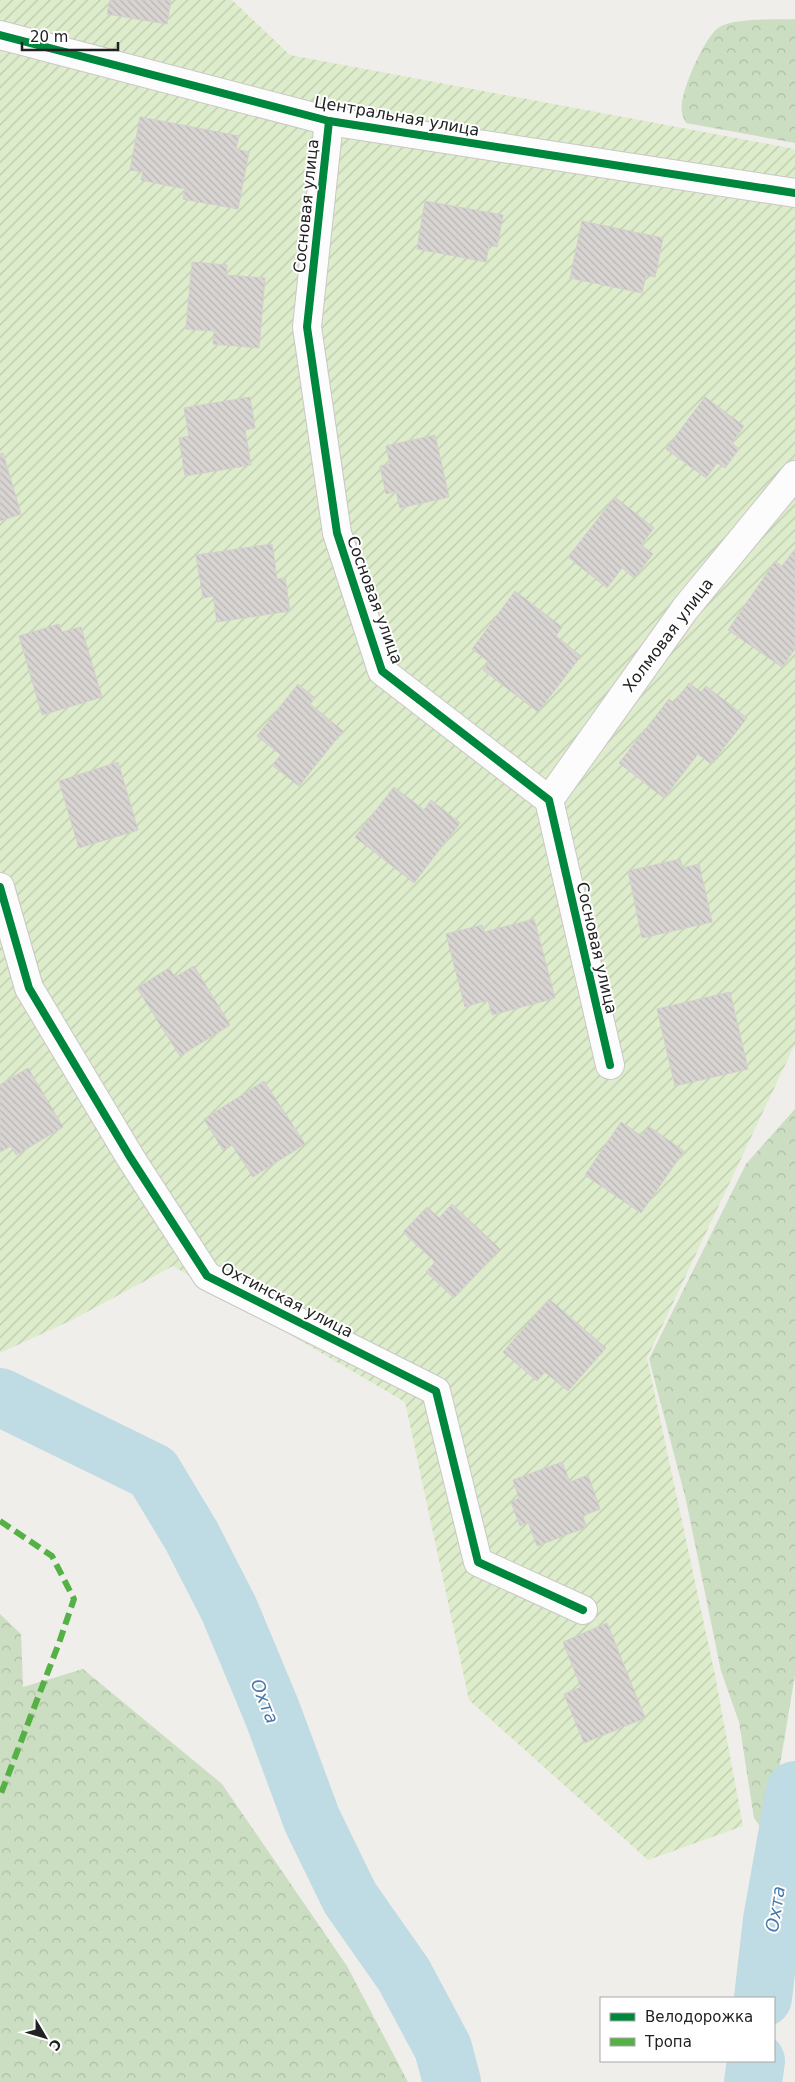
<svg xmlns="http://www.w3.org/2000/svg" width="795" height="2082" viewBox="0 0 795 2082" font-family="'DejaVu Sans',sans-serif">
<style>
.forest{fill:url(#forest-crowns)}
.garden{fill:url(#garden-furrows)}
.lines{fill:none;stroke-linecap:round;stroke-linejoin:round}
.river{stroke:#bfdbe3;stroke-width:58}
.building{fill:url(#building-back-hatch);stroke:#d3d0cc}
.street-casing{stroke:#c9c8c7;stroke-width:30}
.street{stroke:#fdfcfc;stroke-width:28}
.quiet{stroke:#55b145;stroke-width:6;stroke-dasharray:12 6;stroke-linecap:butt}
.cycleway-casing{stroke:#fff;stroke-width:11}
.cycleway{stroke:#00873e;stroke-width:8}
.labels{text-anchor:middle;dominant-baseline:central;stroke-width:4;stroke-linejoin:round;paint-order:stroke}
.street-label{font-size:16px;fill:#222;stroke:#fff}
.water-label{font-size:18px;font-style:italic;fill:#4a7aab;stroke:#fff}
</style>
<defs>
<pattern id="forest-crowns" width="20" height="18" patternUnits="userSpaceOnUse" patternTransform="scale(1.25)"><rect width="20" height="18" fill="#cbdec1"/><path d="M2 6a3 3 0 1 1 6 0M12 15a3 3 0 1 1 6 0" fill="none" stroke="#aebea6"/></pattern>
<pattern id="garden-furrows" width="10" height="10" patternUnits="userSpaceOnUse" patternTransform="scale(1.25)"><rect width="10" height="10" fill="#ddeccb"/><path d="M-1 1l2-2M0 10L10 0M9 11l2-2" fill="none" stroke="#bdcaae"/></pattern>
<pattern id="building-back-hatch" width="6" height="6" patternUnits="userSpaceOnUse" patternTransform="scale(1.25)"><rect width="6" height="6" fill="#d7d4d2"/><path d="M-1 5l2 2M0 0l6 6M5-1l2 2" fill="none" stroke="#b8b6b4"/></pattern>
</defs>
<rect width="100%" height="100%" fill="#f0eeeb"/>
<g class="forest">
<path d="M 795,19 L 795,143 L 686,123 C 685,120 682,116 682,112 C 678,96 704,38 718,28 C 734,17 776,20 795,19 Z"/>
<path d="M 795,1109 L 795,1675 L 768,1837 L 754,1818 L 739,1722 L 721,1671 L 686,1500 L 649,1359 L 746,1164 Z"/>
<path d="M 0,1614 L 21,1634 L 23,1687 L 83,1669 L 222,1784 L 347,1966 L 408,2082 L 0,2082 Z"/>
</g>
<path class="garden" d="M 0,0 L 232,0 L 290,55 L 795,149 L 795,1044 L 647,1358 L 715,1675 L 743,1826 L 648,1860 L 469,1700 L 405,1402 L 173,1266 L 72,1320 L 0,1353 Z"/>
<g class="lines">
<g class="river">
<path d="M 0,1397 L 153,1472 L 191,1535 L 229,1609 L 272,1712 L 312,1820 L 350,1898 L 404,1975 L 443,2048 L 452,2082"/>
<path d="M 763,1998 L 772,1920 L 795,1790"/>
<path d="M 753,2082 L 756,2061"/>
</g>
</g>
<g class="building">
<path d="M 110,0 L 171,0 L 167,24 L 107,14 Z"/>
<path d="M 140,117 L 239,136 L 236,149 L 249,152 L 238,209 L 183,199 L 185,189 L 141,180 L 143,172 L 130,170 Z"/>
<path d="M 425,201 L 503,215 L 497,247 L 489,245 L 486,262 L 417,249 Z"/>
<path d="M 582,221 L 663,238 L 655,277 L 646,275 L 642,293 L 570,278 Z"/>
<path d="M 192,262 L 227,265 L 226,275 L 265,278 L 259,348 L 213,344 L 214,331 L 186,329 Z"/>
<path d="M 250,397 L 255,428 L 245,430 L 251,465 L 185,476 L 179,438 L 189,436 L 184,408 Z"/>
<path d="M 705,397 L 744,426 L 732,443 L 739,449 L 725,468 L 717,463 L 706,478 L 666,449 Z"/>
<path d="M 435,435 L 449,497 L 400,508 L 396,491 L 386,494 L 380,466 L 390,464 L 386,446 Z"/>
<path d="M 3,453 L 21,514 L 0,521 L 0,454 Z"/>
<path d="M 615,497 L 654,528 L 641,545 L 653,554 L 634,578 L 622,568 L 607,588 L 568,557 Z"/>
<path d="M 272,544 L 277,579 L 285,578 L 290,611 L 217,622 L 213,596 L 203,598 L 196,555 Z"/>
<path d="M 795,549 L 795,649 L 782,667 L 728,630 L 775,561 L 782,566 Z"/>
<path d="M 515,591 L 562,627 L 556,636 L 581,656 L 538,712 L 483,670 L 489,662 L 472,649 Z"/>
<path d="M 59,624 L 62,632 L 81,627 L 102,697 L 42,715 L 19,636 Z"/>
<path d="M 689,683 L 701,692 L 706,686 L 747,718 L 711,764 L 698,754 L 664,798 L 619,763 L 669,699 L 674,703 Z"/>
<path d="M 298,684 L 315,698 L 310,704 L 343,731 L 299,786 L 272,765 L 281,755 L 257,736 Z"/>
<path d="M 118,762 L 138,830 L 79,848 L 59,781 Z"/>
<path d="M 394,787 L 424,810 L 431,800 L 460,823 L 414,883 L 355,837 Z"/>
<path d="M 680,859 L 683,868 L 699,864 L 712,922 L 642,938 L 628,871 Z"/>
<path d="M 534,919 L 555,998 L 492,1015 L 488,1000 L 465,1007 L 446,934 L 482,925 L 484,932 Z"/>
<path d="M 194,966 L 230,1025 L 180,1056 L 137,988 L 169,968 L 175,977 Z"/>
<path d="M 730,992 L 748,1069 L 675,1086 L 657,1009 Z"/>
<path d="M 28,1068 L 63,1127 L 16,1155 L 11,1146 L 0,1152 L 0,1085 Z"/>
<path d="M 264,1081 L 305,1144 L 253,1177 L 232,1145 L 223,1150 L 204,1119 Z"/>
<path d="M 621,1122 L 642,1136 L 648,1126 L 684,1151 L 641,1213 L 585,1175 Z"/>
<path d="M 452,1204 L 500,1249 L 454,1298 L 426,1272 L 435,1262 L 403,1232 L 427,1207 L 439,1218 Z"/>
<path d="M 549,1299 L 606,1348 L 568,1391 L 545,1372 L 537,1381 L 503,1352 Z"/>
<path d="M 562,1462 L 570,1482 L 588,1475 L 600,1509 L 582,1516 L 587,1527 L 537,1546 L 528,1522 L 520,1526 L 511,1502 L 519,1498 L 513,1480 Z"/>
<path d="M 607,1623 L 645,1718 L 584,1743 L 564,1694 L 581,1687 L 563,1642 Z"/>
</g>
<g class="lines">
<g class="street-casing">
<g id="street">
<path d="M 0,35 L 329,121 L 795,193"/>
<path d="M 329,121 L 307,327 L 337,533 L 382,671 L 549,800 L 610,1065"/>
<path d="M 549,800 L 685,609 L 795,475"/>
<path d="M 0,887 L 29,988 L 130,1157 L 207,1276 L 436,1391 L 478,1562 L 583,1610"/>
</g>
</g>
<use href="#street" class="street"/>
<path class="quiet" d="M 0,1521 L 52,1556 L 74,1599 L 59,1643 L 0,1796"/>
<g class="cycleway-casing">
<g id="cycleway">
<path d="M 0,35 L 329,121 L 795,193"/>
<path d="M 329,121 L 307,327 L 337,533 L 382,671 L 549,800 L 610,1065"/>
<path d="M 0,887 L 29,988 L 130,1157 L 207,1276 L 436,1391 L 478,1562 L 583,1610"/>
</g>
</g>
<use href="#cycleway" class="cycleway"/>
</g>
<g class="labels">
<g class="street-label">
<text transform="translate(397 116) rotate(10)">Центральная улица</text>
<text transform="translate(306 206) rotate(-84)">Сосновая улица</text>
<text transform="translate(375 600) rotate(70)">Сосновая улица</text>
<text transform="translate(668 635) rotate(-53)">Холмовая улица</text>
<text transform="translate(597 948) rotate(77)">Сосновая улица</text>
<text transform="translate(287 1300) rotate(27)">Охтинская улица</text>
</g>
<g class="water-label">
<text transform="translate(265 1701) rotate(68)">Охта</text>
<text transform="translate(775 1909) rotate(-81)">Охта</text>
</g>
</g>
<rect x="600" y="1997" width="175" height="65" fill="#ffffff" stroke="#a7a7a7"/>
<rect x="610" y="2013" width="25" height="8" fill="#00873e" stroke="#a7a7a7"/>
<text x="645" y="2022" font-size="15" fill="#222222">Велодорожка</text>
<rect x="610" y="2038" width="25" height="8" fill="#55b145" stroke="#a7a7a7"/>
<text x="645" y="2047" font-size="15" fill="#222222">Тропа</text>
<g transform="translate(45 2037) rotate(128)" stroke="#ffffff" stroke-width="4" paint-order="stroke">
<path d="M0-4L9 19L0 12L-9 19Z" fill="#222222"/>
<text y="-8" font-size="14" font-weight="bold" text-anchor="middle" fill="#222222">С</text>
</g>
<path d="M22 42v8h96v-8" fill="none" stroke="#222222" stroke-width="2.5"/>
<text x="30" y="42" font-size="15" fill="#222222" stroke="#ffffff" stroke-width="4" paint-order="stroke">20 m</text>
</svg>
